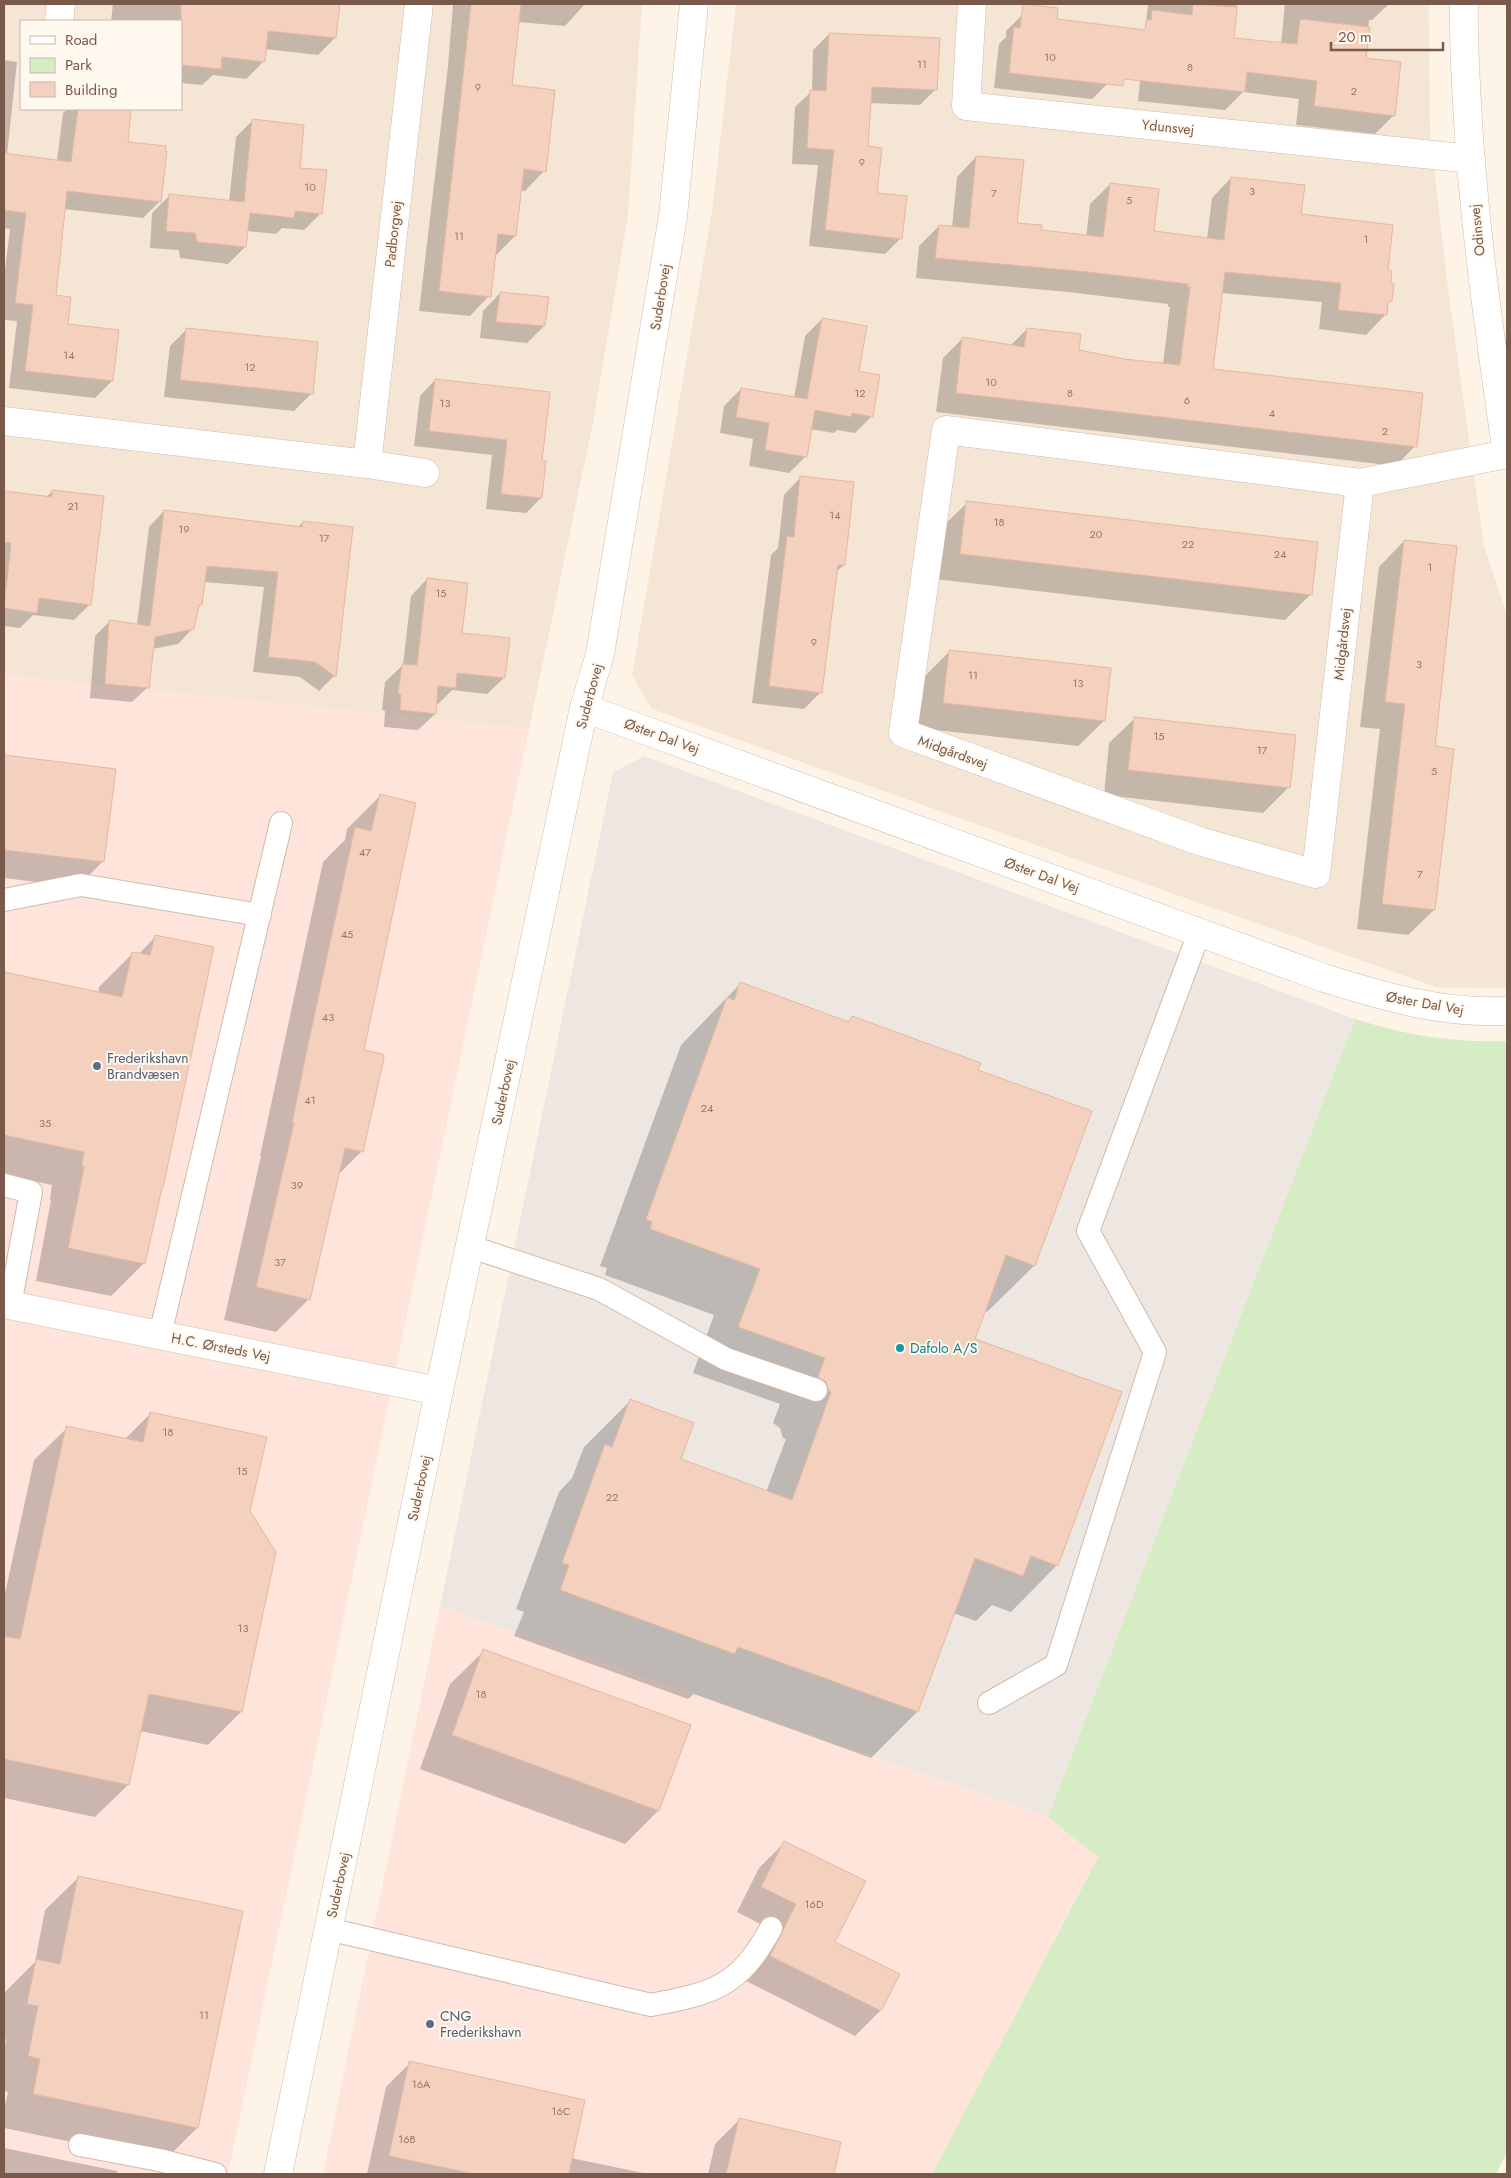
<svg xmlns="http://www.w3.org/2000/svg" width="1511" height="2178" viewBox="0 0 1511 2178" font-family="Jost,sans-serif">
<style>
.residential{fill:#f5e5d5;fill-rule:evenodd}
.commercial{fill:#fee4db}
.industrial{fill:#eee6e1}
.green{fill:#d6ecc4}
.shadow{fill:#0003}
.building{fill:#f4d1be;stroke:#e7b79d}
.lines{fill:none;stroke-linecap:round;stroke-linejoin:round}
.service-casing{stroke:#d0bbac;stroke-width:24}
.minor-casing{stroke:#d0bbac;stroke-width:29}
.tertiary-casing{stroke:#d0bbac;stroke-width:29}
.service{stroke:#fff;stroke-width:22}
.minor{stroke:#fff;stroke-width:28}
.tertiary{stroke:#fff;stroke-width:28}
.service-dot{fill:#5c6f8a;stroke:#fff8ee;stroke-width:2}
.culture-dot{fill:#0f9aa8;stroke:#fff8ee;stroke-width:2}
.labels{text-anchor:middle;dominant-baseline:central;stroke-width:4;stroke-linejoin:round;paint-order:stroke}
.number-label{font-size:11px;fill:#987767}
.street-label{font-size:14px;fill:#79594a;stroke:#fff8ee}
.service-label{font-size:14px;fill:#4e5e75;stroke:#fff8ee;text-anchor:start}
.culture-label{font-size:14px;fill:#0d838f;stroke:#fff8ee;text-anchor:start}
</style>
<rect width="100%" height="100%" fill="#fdf4e7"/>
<g class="residential">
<path d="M 4,4 L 642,4 L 628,216 L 593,423 L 529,729 L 4,675 ZM 21,21 L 181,21 L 181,109 L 21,109 Z"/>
<path d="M 736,4 L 1429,4 L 1430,133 L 1449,296 L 1484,546 L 1507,616 L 1507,988 L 1439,988 L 652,709 L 632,675 L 712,211 Z"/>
</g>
<g class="commercial">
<path d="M 4,675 L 529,729 L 228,2174 L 4,2174 Z"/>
<path d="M 440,1606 L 1048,1817 L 1098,1856 L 932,2174 L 323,2174 Z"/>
</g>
<path class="industrial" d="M 644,756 L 1355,1019 L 1048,1817 L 440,1606 L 613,773 Z"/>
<path class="green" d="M 1355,1019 C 1405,1035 1454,1043 1507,1041 L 1507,2152 L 1496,2174 L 932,2174 L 1098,1857 L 1048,1817 Z"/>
<g class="shadow">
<path d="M 113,4 L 339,4 L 335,38 L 318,55 L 265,49 L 263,62 L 246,79 L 213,75 L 202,85 L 181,83 L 181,21 L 111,21 Z"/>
<path d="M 453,4 L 585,4 L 565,26 L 517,22 L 510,86 L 544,171 L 525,191 L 520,190 L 515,236 L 495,256 L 489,296 L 470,316 L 419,311 L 448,66 Z"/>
<path d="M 1148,4 L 1237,4 L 1232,40 L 1281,44 L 1285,4 L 1389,4 L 1372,20 L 1369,20 L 1365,59 L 1394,115 L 1375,134 L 1296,125 L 1299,99 L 1243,92 L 1225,110 L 1138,101 Z"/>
<path d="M 1022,15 L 1107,84 L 1092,99 L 994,88 L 999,44 L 1006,37 L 1006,31 Z"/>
<path d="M 829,34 L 936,89 L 920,105 L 869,103 L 866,147 L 876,194 L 901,238 L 885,254 L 809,246 L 818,165 L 792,164 L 795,107 L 812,91 L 813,50 Z"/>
<path d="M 4,60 L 17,62 L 7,154 L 57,161 L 63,113 L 68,109 L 130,109 L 126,143 L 160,201 L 143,218 L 64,209 L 55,296 L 66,325 L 112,381 L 95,398 L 9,388 L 17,321 L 4,320 L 4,278 L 10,229 L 4,228 Z"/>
<path d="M 253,120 L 298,169 L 321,213 L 304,230 L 282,228 L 276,234 L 247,231 L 245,247 L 228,264 L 180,258 L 179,250 L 150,248 L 152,213 L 169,196 L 229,202 L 236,137 Z"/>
<path d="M 976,157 L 1016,224 L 1040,232 L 1086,237 L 1090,204 L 1110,184 L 1153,232 L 1207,239 L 1212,198 L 1231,178 L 1300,215 L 1387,271 L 1385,315 L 1366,335 L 1319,329 L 1322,302 L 1221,293 L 1211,370 L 1415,446 L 1396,466 L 936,412 L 943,358 L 963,338 L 1010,346 L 1027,329 L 1077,352 L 1094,357 L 1163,364 L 1170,307 L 1168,307 L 1168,304 L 1068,292 L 916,278 L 919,246 L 939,226 L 952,227 L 957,177 Z"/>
<path d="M 500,293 L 544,326 L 527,343 L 480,338 L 483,311 Z"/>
<path d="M 822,319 L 858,372 L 871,417 L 855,433 L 837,430 L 834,433 L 810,429 L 806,456 L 789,473 L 749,466 L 753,439 L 720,433 L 724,406 L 741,389 L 794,398 L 805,336 Z"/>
<path d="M 187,329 L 311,394 L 294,411 L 164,397 L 170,346 Z"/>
<path d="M 435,380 L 541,462 L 541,498 L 526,513 L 486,509 L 492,455 L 414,446 L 420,396 Z"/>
<path d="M 801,477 L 844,565 L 835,573 L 821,692 L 804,709 L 752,703 L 771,555 L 778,548 L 784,495 Z"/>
<path d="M 53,491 L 90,604 L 74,620 L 33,615 L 20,628 L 4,626 L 4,492 L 46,497 Z"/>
<path d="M 967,503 L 1311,594 L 1285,620 L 935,579 L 941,528 Z"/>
<path d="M 164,511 L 298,527 L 303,522 L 352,528 L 334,676 L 319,691 L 300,677 L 253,672 L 264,587 L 204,582 L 201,605 L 197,609 L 193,628 L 178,644 L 152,649 L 148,687 L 132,702 L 90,698 L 95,636 L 110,621 L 137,625 L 149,527 Z"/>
<path d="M 1404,541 L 1433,747 L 1434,910 L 1408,935 L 1357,929 L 1380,729 L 1360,727 L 1379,567 Z"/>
<path d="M 427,579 L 461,634 L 504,678 L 487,694 L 452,690 L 438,704 L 435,704 L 435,714 L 418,730 L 384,727 L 385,711 L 382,710 L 385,682 L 403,665 L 411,596 Z"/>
<path d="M 950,651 L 1104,721 L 1078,746 L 918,728 L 924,677 Z"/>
<path d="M 1135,718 L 1289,787 L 1263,813 L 1104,795 L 1109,743 Z"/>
<path d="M 4,757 L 114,770 L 103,861 L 78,887 L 4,878 Z"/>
<path d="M 380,796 L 362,1051 L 383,1058 L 361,1152 L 337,1176 L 309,1299 L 276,1332 L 224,1320 L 261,1156 L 260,1156 L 323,862 L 345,840 L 347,829 Z"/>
<path d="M 156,936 L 160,1190 L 144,1263 L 111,1296 L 36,1281 L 51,1200 L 50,1199 L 52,1185 L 4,1175 L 4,973 L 98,993 L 99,987 L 132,954 L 138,955 Z"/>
<path d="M 741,983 L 847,1023 L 852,1018 L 977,1071 L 1090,1112 L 1034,1266 L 987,1312 L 984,1311 L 974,1339 L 1057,1565 L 1011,1612 L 992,1605 L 976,1621 L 953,1613 L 917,1712 L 871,1758 L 694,1694 L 688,1699 L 514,1636 L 524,1612 L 516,1609 L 559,1492 L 572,1478 L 584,1447 L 630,1401 L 679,1459 L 766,1492 L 786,1439 L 783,1438 L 780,1428 L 773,1423 L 780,1404 L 693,1373 L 714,1315 L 605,1275 L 607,1268 L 600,1266 L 681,1045 Z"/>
<path d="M 151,1413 L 248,1511 L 241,1712 L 208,1745 L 140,1731 L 128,1785 L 95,1817 L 4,1798 L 4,1598 L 34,1460 L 67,1428 L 124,1440 Z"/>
<path d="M 484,1651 L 689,1726 L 658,1811 L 625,1844 L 420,1769 L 450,1684 Z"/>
<path d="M 785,1842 L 834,1943 L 898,1975 L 880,2011 L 855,2036 L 746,1981 L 772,1930 L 737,1912 L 759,1868 Z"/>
<path d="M 79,1877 L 197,2128 L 164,2161 L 4,2128 L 4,2110 L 8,2092 L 4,2091 L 4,2049 L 6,2039 L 4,2039 L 4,1993 L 35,1962 L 45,1910 Z"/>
<path d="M 410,2063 L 571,2158 L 648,2174 L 367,2174 L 386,2087 Z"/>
<path d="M 739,2120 L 840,2143 L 832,2174 L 708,2174 L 715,2144 Z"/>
<path d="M 4,2148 L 117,2171 L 117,2174 L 4,2174 Z"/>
</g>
<g class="building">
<path d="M 181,4 L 340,4 L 336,38 L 268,31 L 265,62 L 222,57 L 221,69 L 181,65 Z"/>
<path d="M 471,4 L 521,4 L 512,85 L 555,90 L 546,172 L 524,169 L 516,236 L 498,234 L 491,297 L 439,291 Z"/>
<path d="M 1023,4 L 1058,8 L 1057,19 L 1145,30 L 1146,20 L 1151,20 L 1152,10 L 1192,15 L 1193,4 L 1237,7 L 1234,38 L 1297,44 L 1300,19 L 1370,27 L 1366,58 L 1401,62 L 1395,116 L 1314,106 L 1317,81 L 1247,72 L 1245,92 L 1124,79 L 1123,86 L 1009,73 L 1014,27 L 1020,28 Z"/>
<path d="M 829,33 L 940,38 L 937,90 L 872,87 L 868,146 L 882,148 L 877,193 L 907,196 L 902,239 L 825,230 L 834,150 L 807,148 L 810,90 L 826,91 Z"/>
<path d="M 78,109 L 131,109 L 128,142 L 166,146 L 165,151 L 167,151 L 161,202 L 67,191 L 56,295 L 71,297 L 68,324 L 119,330 L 113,381 L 25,371 L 33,305 L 15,303 L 26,213 L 4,210 L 4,153 L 71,162 Z"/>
<path d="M 252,119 L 304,125 L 300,168 L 327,170 L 322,214 L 295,211 L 294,218 L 250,213 L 246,247 L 197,242 L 195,233 L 166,231 L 169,194 L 244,202 Z"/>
<path d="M 976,156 L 1024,160 L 1017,223 L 1042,225 L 1041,230 L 1103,237 L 1110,183 L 1159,189 L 1154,231 L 1224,240 L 1231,177 L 1305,185 L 1301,214 L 1393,225 L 1388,270 L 1392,271 L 1391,282 L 1394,284 L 1392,301 L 1388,303 L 1387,315 L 1338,310 L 1341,283 L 1225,272 L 1213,369 L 1423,393 L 1417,447 L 956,393 L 962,337 L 1024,347 L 1027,328 L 1081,334 L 1079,350 L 1124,359 L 1180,365 L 1190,287 L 1187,287 L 1188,284 L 1088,272 L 935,258 L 939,225 L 969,228 Z"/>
<path d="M 500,292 L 549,297 L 545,326 L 496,322 Z"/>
<path d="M 822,318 L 867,326 L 859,371 L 880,375 L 873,417 L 852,413 L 851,417 L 815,410 L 807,457 L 765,450 L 769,423 L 736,417 L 741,388 L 807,399 Z"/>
<path d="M 186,328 L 318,342 L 313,394 L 180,380 Z"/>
<path d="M 435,379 L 550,392 L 542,461 L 546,461 L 542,498 L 501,494 L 507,440 L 429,431 Z"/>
<path d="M 800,476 L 854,482 L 845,565 L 838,565 L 822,693 L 769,686 L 787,536 L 794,537 Z"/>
<path d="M 52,490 L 104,496 L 91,605 L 39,598 L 37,613 L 4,608 L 11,543 L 4,542 L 4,491 L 52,497 Z"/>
<path d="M 966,501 L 1318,542 L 1312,595 L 960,554 Z"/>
<path d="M 164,510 L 302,527 L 303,521 L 353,527 L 336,677 L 315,662 L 268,657 L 278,572 L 207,566 L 202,605 L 199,605 L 194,629 L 155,637 L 149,688 L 105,684 L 109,620 L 150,626 Z"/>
<path d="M 1404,540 L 1457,546 L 1435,746 L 1454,749 L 1435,910 L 1382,904 L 1405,704 L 1385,702 Z"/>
<path d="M 427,578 L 468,583 L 462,633 L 510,638 L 505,678 L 457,673 L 456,688 L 438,686 L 436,714 L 400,710 L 401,694 L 398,694 L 402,664 L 417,665 Z"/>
<path d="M 949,650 L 1111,668 L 1105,721 L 943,703 Z"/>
<path d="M 1134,717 L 1296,735 L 1290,788 L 1128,770 Z"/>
<path d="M 4,755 L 116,769 L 104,862 L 4,850 Z"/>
<path d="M 380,794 L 416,803 L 364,1050 L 383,1054 L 384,1058 L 363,1152 L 345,1148 L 310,1300 L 256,1287 L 294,1123 L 292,1123 L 309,1040 L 355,827 L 371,831 Z"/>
<path d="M 155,935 L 214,947 L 163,1188 L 162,1188 L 145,1264 L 68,1248 L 84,1167 L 82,1166 L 84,1152 L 4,1135 L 4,972 L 122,997 L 132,952 L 150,955 Z"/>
<path d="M 740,982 L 849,1022 L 852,1016 L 981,1063 L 978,1070 L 1092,1111 L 1035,1266 L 1006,1255 L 975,1339 L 1122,1392 L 1058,1566 L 1031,1556 L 1023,1576 L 975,1558 L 918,1712 L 738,1647 L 735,1654 L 560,1590 L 569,1565 L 562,1563 L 605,1444 L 612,1447 L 630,1399 L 694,1423 L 681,1459 L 792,1500 L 831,1392 L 829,1391 L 826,1382 L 818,1377 L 825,1358 L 738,1327 L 760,1269 L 650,1229 L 652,1222 L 646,1219 L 727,997 L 734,1000 Z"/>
<path d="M 150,1412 L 267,1437 L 250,1511 L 276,1552 L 242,1712 L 149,1694 L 129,1785 L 4,1759 L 4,1636 L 20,1639 L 66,1426 L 143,1442 Z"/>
<path d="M 483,1649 L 691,1725 L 659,1811 L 452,1735 Z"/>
<path d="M 784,1841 L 866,1881 L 835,1942 L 900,1974 L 881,2011 L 770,1956 L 796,1904 L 761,1887 Z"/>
<path d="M 78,1876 L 243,1911 L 198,2128 L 33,2094 L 40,2059 L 28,2056 L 38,2006 L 27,2004 L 36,1959 L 60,1964 Z"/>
<path d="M 409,2061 L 585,2100 L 569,2174 L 474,2174 L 389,2156 Z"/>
<path d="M 739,2118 L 841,2142 L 834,2174 L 726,2174 Z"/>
</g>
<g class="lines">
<g class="service-casing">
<g id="service">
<path d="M 4,900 L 81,885 L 260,915"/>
<path d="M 4,1185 L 31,1192 L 10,1305"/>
<path d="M 471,1247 L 599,1289 L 726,1359 L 816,1390"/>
<path d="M 160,1335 L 281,823"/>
<path d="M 989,1703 L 1056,1665 L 1155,1352 L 1088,1231 L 1199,933"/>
<path d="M 328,1929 L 651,2005 C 714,1993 739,1987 771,1928"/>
<path d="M 80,2145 L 159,2160 L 215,2174"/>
</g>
</g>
<g class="minor-casing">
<g id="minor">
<path d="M 972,4 L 966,106 L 1471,159"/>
<path d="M 1464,4 C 1463,43 1466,82 1468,122 C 1475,233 1491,344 1507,454"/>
<path d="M 59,21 L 61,4"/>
<path d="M 4,421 L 367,464 L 425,473"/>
<path d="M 367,464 L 419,4"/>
<path d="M 1360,483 L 1316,874 L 1202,842 L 903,733 L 946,430 L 1360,483 L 1507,454"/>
<path d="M 584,708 L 1324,978 C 1385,997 1442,1014 1507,1011"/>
<path d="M 4,1304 L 439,1391"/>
</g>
</g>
<g class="tertiary-casing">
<path id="tertiary" d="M 278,2174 L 439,1391 L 584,708 L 600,654 L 673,216 L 694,4"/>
</g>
<use href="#service" class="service"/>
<use href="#minor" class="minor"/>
<use href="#tertiary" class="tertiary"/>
</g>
<g class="service-dot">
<circle cx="97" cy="1066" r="5"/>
<circle cx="430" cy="2024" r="5"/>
</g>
<circle class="culture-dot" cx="900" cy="1348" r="5"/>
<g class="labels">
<g class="number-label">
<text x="1050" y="57">10</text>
<text x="922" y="64">11</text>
<text x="1190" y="67">8</text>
<text x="478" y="87">9</text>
<text x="1354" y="91">2</text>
<text x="862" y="162">9</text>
<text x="310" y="187">10</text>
<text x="1252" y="191">3</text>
<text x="994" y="193">7</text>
<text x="1129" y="200">5</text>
<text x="459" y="236">11</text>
<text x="1366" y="239">1</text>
<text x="69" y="355">14</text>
<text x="250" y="367">12</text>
<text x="991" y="382">10</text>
<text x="860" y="393">12</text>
<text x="1070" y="393">8</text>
<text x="1187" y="400">6</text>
<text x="445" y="403">13</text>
<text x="1272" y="413">4</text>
<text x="1385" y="431">2</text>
<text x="73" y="506">21</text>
<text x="835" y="515">14</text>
<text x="999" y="522">18</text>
<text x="184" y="529">19</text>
<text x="1096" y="534">20</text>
<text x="324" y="538">17</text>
<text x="1188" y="544">22</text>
<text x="1280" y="554">24</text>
<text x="1430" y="567">1</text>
<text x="441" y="593">15</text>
<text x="814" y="642">9</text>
<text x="1419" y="664">3</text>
<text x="973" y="675">11</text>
<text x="1078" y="683">13</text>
<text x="1159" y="736">15</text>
<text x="1262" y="750">17</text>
<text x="1434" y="771">5</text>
<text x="365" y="852">47</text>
<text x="1420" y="874">7</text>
<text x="347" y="934">45</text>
<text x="328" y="1017">43</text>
<text x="310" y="1100">41</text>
<text x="707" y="1108">24</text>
<text x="45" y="1123">35</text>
<text x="297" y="1185">39</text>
<text x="280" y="1262">37</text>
<text x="168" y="1432">18</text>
<text x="242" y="1471">15</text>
<text x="612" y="1497">22</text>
<text x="243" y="1628">13</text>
<text x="481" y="1694">18</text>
<text x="814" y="1904">16D</text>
<text x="204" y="2015">11</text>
<text x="421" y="2084">16A</text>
<text x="561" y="2111">16C</text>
<text x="407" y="2139">16B</text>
</g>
<g class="street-label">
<text transform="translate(1168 127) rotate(6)">Ydunsvej</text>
<text transform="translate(1477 230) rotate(-96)">Odinsvej</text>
<text transform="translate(393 234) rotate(-84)">Padborgvej</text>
<text transform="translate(660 297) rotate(-81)">Suderbovej</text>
<text transform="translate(1342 644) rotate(-84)">Midgårdsvej</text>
<text transform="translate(589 696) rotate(-75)">Suderbovej</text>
<text transform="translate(662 736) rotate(20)">Øster Dal Vej</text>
<text transform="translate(953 752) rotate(20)">Midgårdsvej</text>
<text transform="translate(1042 875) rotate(20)">Øster Dal Vej</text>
<text transform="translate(1425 1003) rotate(10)">Øster Dal Vej</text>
<text transform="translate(503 1092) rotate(-78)">Suderbovej</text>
<text transform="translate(221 1347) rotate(11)">H.C. Ørsteds Vej</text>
<text transform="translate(419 1488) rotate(-78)">Suderbovej</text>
<text transform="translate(338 1885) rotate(-78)">Suderbovej</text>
</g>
<g class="service-label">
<text x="107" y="1058">Frederikshavn<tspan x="107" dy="16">Brandvæsen</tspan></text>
<text x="440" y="2016">CNG<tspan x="440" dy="16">Frederikshavn</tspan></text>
</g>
<g class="culture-label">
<text x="910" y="1348">Dafolo A/S</text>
</g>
</g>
<rect width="1511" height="2178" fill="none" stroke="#79594a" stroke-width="10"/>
<rect x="20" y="20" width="162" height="90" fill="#fff8ee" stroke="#c9b8ac"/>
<rect x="30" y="36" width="25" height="8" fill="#ffffff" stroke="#c9b8ac"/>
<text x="65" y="45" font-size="15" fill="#79594a">Road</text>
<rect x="30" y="58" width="25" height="15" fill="#d6ecc4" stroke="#c9b8ac"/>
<text x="65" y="70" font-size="15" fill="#79594a">Park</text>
<rect x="30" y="82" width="25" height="15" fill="#f4d1be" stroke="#c9b8ac"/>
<text x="65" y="95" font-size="15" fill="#79594a">Building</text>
<path d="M1331 42v8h112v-8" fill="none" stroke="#79594a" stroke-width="2.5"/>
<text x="1338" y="42" font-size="15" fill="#79594a" stroke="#fff8ee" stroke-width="4" paint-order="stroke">20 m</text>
</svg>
